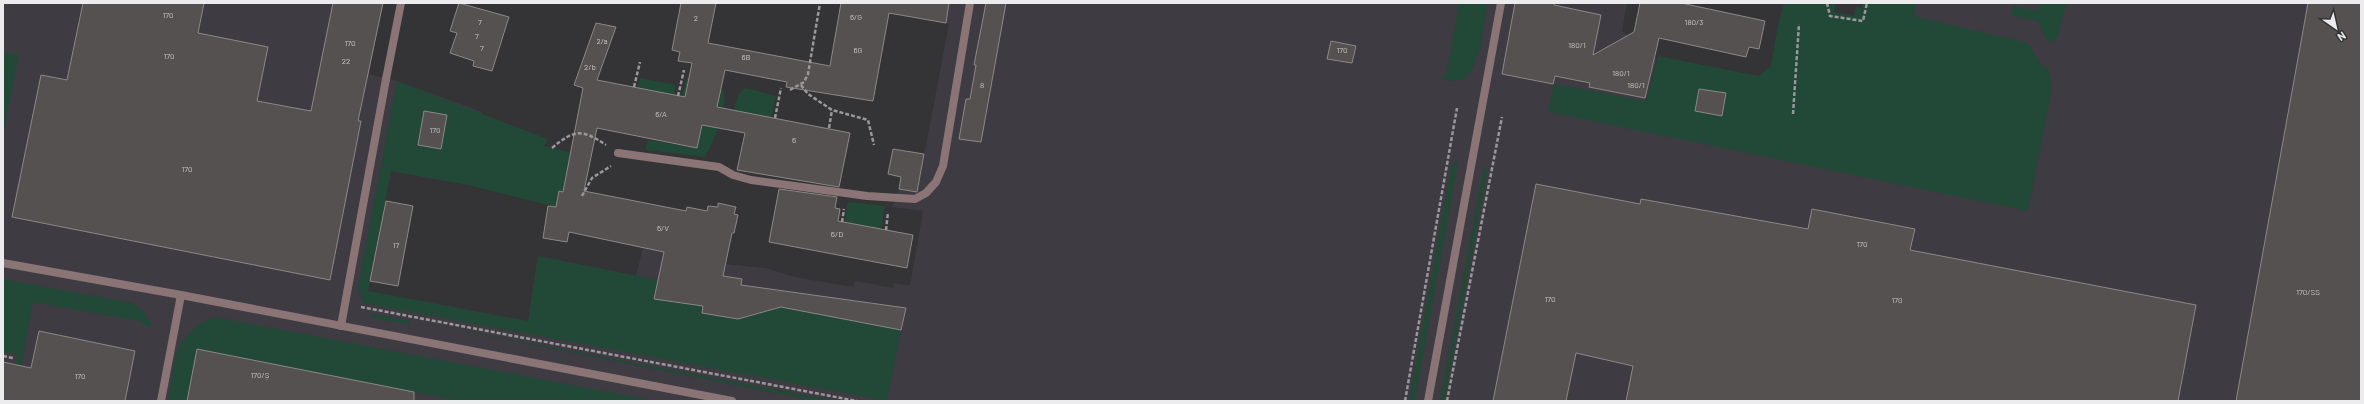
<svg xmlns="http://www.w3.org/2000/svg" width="2364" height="404" viewBox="0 0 2364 404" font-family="Barlow,sans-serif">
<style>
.built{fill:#3f3b43}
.green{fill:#224837;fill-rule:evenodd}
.building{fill:#555150;stroke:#8d8887}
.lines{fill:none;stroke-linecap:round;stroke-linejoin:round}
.path{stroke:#99989a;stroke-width:2.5;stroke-dasharray:4 2;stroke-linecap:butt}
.lane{stroke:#8a7476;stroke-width:8}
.street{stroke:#8a7476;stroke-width:8}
.labels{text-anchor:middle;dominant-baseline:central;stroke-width:3;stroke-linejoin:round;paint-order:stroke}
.number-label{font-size:8px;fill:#c6c4c6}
</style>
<rect width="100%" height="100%" fill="#343336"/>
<path class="built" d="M 3,3 L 383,3 L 369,74 L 397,81 L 482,112 L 468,185 L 391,171 L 368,291 L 528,321 L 538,256 L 636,276 L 643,247 L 725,264 L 765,268 L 794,277 L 853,287 L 855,281 L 893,288 L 894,283 L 910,286 L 923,211 L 892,207 L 899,189 L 917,192 L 949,24 L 946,23 L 949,3 L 1627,3 L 1622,31 L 1657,59 L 1646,101 L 1722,116 L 1872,3 L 2361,3 L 2361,401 L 3,401 Z"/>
<g class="green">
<path d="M 1459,3 L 1486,3 L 1487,9 C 1483,26 1480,71 1463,79 C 1456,82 1447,80 1438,80 L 1446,76 Z"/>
<path d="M 1784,3 L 1836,3 L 1834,12 L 1854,16 L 1856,7 L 1862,8 L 1863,3 L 1916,3 L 1914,16 L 2028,43 L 2040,63 L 2049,70 L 2052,88 L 2028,211 L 1548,112 L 1554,84 L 1646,101 L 1658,56 L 1759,76 L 1771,66 L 1778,25 ZM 1699,89 L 1725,93 L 1722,115 L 1695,111 Z"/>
<path d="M 2040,3 L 2066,3 L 2058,37 L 2053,42 C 2043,39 2042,32 2039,22 L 2011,15 L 2013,6 L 2038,11 Z"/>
<path d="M 3,52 L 19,55 L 3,134 Z"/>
<path d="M 640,78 L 676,85 L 674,95 L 637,88 Z"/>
<path d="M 687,78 C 700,77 713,84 724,91 C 727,113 715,138 705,157 L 645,150 L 648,140 L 697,148 L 702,125 L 714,127 L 719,97 L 708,95 L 681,97 Z"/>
<path d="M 397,81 L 548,139 L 544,146 L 572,153 L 563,192 L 559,191 L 556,207 L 468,185 L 391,171 L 368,291 L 528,321 L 538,256 L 658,280 L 655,299 L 703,306 L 702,313 L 738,319 L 781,307 L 901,330 L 887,401 L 363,303 L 358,287 Z"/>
<path d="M 746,88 L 776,96 L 771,118 L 749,113 L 732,130 C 734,117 733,94 746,88 Z"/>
<path d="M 1452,162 L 1458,163 L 1415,401 L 1409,401 Z"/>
<path d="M 1484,167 L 1488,168 L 1444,401 L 1440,401 Z"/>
<path d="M 850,202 L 885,206 L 881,229 L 845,222 L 847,205 Z"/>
<path d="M 3,279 L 133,303 L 144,312 L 152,325 L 148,327 L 140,321 L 33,302 L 15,400 L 7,399 L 17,354 L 3,352 Z"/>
<path d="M 368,313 L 410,321 L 410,325 L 373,318 Z"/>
<path d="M 214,317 L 656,401 L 458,401 L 198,349 L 187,401 L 168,401 C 175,361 172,335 214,317 Z"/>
<path d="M 428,324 L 836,401 L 815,401 Z"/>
</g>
<g class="building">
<path d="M 83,3 L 204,3 L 198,33 L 268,47 L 257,101 L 311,111 L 333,3 L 383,3 L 358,121 L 361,121 L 330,280 L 12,217 L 41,75 L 67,80 Z"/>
<path d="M 459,3 L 509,17 L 492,71 L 473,66 L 474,61 L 450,53 L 457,33 L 450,31 Z"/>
<path d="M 681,3 L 716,3 L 708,43 L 830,66 L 841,3 L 949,3 L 946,23 L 889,13 L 873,101 L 786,87 L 787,82 L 725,70 L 717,107 L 850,133 L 839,187 L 737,170 L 745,133 L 702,125 L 697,148 L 597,128 L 584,191 L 686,211 L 687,207 L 707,211 L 708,206 L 718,207 L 718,203 L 736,207 L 734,214 L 738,215 L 734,233 L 732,233 L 723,276 L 742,279 L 741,285 L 906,308 L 901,330 L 781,307 L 738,319 L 702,313 L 703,306 L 654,299 L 664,252 L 569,232 L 567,242 L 543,238 L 548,206 L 556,207 L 559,191 L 563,192 L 583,88 L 574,85 L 596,23 L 616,27 L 597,80 L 685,97 L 692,63 L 678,61 L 680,52 L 672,50 Z"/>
<path d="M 986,3 L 1006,3 L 981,142 L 959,139 L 966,99 L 970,99 L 976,65 L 974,65 Z"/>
<path d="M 1515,3 L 1555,3 L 1554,5 L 1601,15 L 1593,55 L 1634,32 L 1640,3 L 1681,3 L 1765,21 L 1759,49 L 1749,47 L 1746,57 L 1659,38 L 1645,98 L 1589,87 L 1590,83 L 1555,76 L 1553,84 L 1502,74 Z"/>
<path d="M 2308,3 L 2361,3 L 2361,401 L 2236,401 Z"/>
<path d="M 1331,41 L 1356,46 L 1352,63 L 1327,59 Z"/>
<path d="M 1699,89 L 1726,93 L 1722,116 L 1695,111 Z"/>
<path d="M 424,111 L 447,115 L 441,149 L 418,145 Z"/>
<path d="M 893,149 L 924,154 L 917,192 L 899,189 L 901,177 L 888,174 Z"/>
<path d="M 1536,184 L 1640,204 L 1641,199 L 1808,229 L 1812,209 L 1915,229 L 1910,250 L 2196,305 L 2178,401 L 1626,401 L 1633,366 L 1576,353 L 1566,401 L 1493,401 Z"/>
<path d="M 779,189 L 837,197 L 835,208 L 840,209 L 838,221 L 913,235 L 907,268 L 769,242 Z"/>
<path d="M 386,201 L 413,206 L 398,286 L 370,281 Z"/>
<path d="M 39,331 L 135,351 L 125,401 L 3,401 L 3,362 L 31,368 Z"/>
<path d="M 197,349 L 414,392 L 414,401 L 187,401 Z"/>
</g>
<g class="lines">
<g class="path">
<path d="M 1827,3 L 1830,16 L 1863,21 L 1867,3"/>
<path d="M 801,85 L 808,94 L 832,110 L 868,120 L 874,145"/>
<path d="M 634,87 L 640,62"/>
<path d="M 790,90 L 804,82 L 808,74 L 820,3"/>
<path d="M 678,96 L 684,70"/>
<path d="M 1793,114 L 1799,24"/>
<path d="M 775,118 L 781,88"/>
<path d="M 829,128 L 832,110"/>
<path d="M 552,148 C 574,130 581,128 606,145"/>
<path d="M 582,196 L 592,178 L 611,166"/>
<path d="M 842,222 L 844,209"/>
<path d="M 886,230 L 888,212"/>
<path d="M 361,307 L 857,401"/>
<path d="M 3,356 L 13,358"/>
<path d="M 1405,401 L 1457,108"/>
<path d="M 1447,401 L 1502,117"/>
</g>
<g class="lane">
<path d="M 618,153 L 719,167 L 733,175 L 751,180 L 867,196 L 915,199 L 926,193 L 936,182 L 943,166 L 970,3"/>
<path d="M 3,263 L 181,295 L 732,401"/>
<path d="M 341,326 L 386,79"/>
<path d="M 161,401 L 181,295"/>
<path d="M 1428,401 L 1501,3"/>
</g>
<path class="street" d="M 386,79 L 401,3"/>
</g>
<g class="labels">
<g class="number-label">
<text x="168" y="15">170</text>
<text x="856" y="17">6/G</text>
<text x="696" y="18">2</text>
<text x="480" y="22">7</text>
<text x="1694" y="22">180/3</text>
<text x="477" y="36">7</text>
<text x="602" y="41">2/a</text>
<text x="350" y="43">170</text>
<text x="1577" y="45">180/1</text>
<text x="482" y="48">7</text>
<text x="858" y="50">6G</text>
<text x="1342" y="50">170</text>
<text x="169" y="56">170</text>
<text x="746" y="57">6B</text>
<text x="346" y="61">22</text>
<text x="590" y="67">2/b</text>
<text x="1621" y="73">180/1</text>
<text x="982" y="85">8</text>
<text x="1636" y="85">180/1</text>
<text x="661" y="114">6/A</text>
<text x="435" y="130">170</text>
<text x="794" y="140">6</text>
<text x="187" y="169">170</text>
<text x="663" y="228">6/V</text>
<text x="837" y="234">6/D</text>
<text x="1862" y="244">170</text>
<text x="396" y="245">17</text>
<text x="2308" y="292">170/SS</text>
<text x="1550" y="299">170</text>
<text x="1897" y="300">170</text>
<text x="260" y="375">170/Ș</text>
<text x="80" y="376">170</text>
</g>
</g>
<rect width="2364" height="404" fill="none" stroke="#ecebed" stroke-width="8"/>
<g transform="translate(2336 28) rotate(146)" stroke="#343336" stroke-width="3" paint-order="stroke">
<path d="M0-3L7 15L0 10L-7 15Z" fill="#ecebed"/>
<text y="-6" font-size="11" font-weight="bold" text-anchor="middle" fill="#ecebed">N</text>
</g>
</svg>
